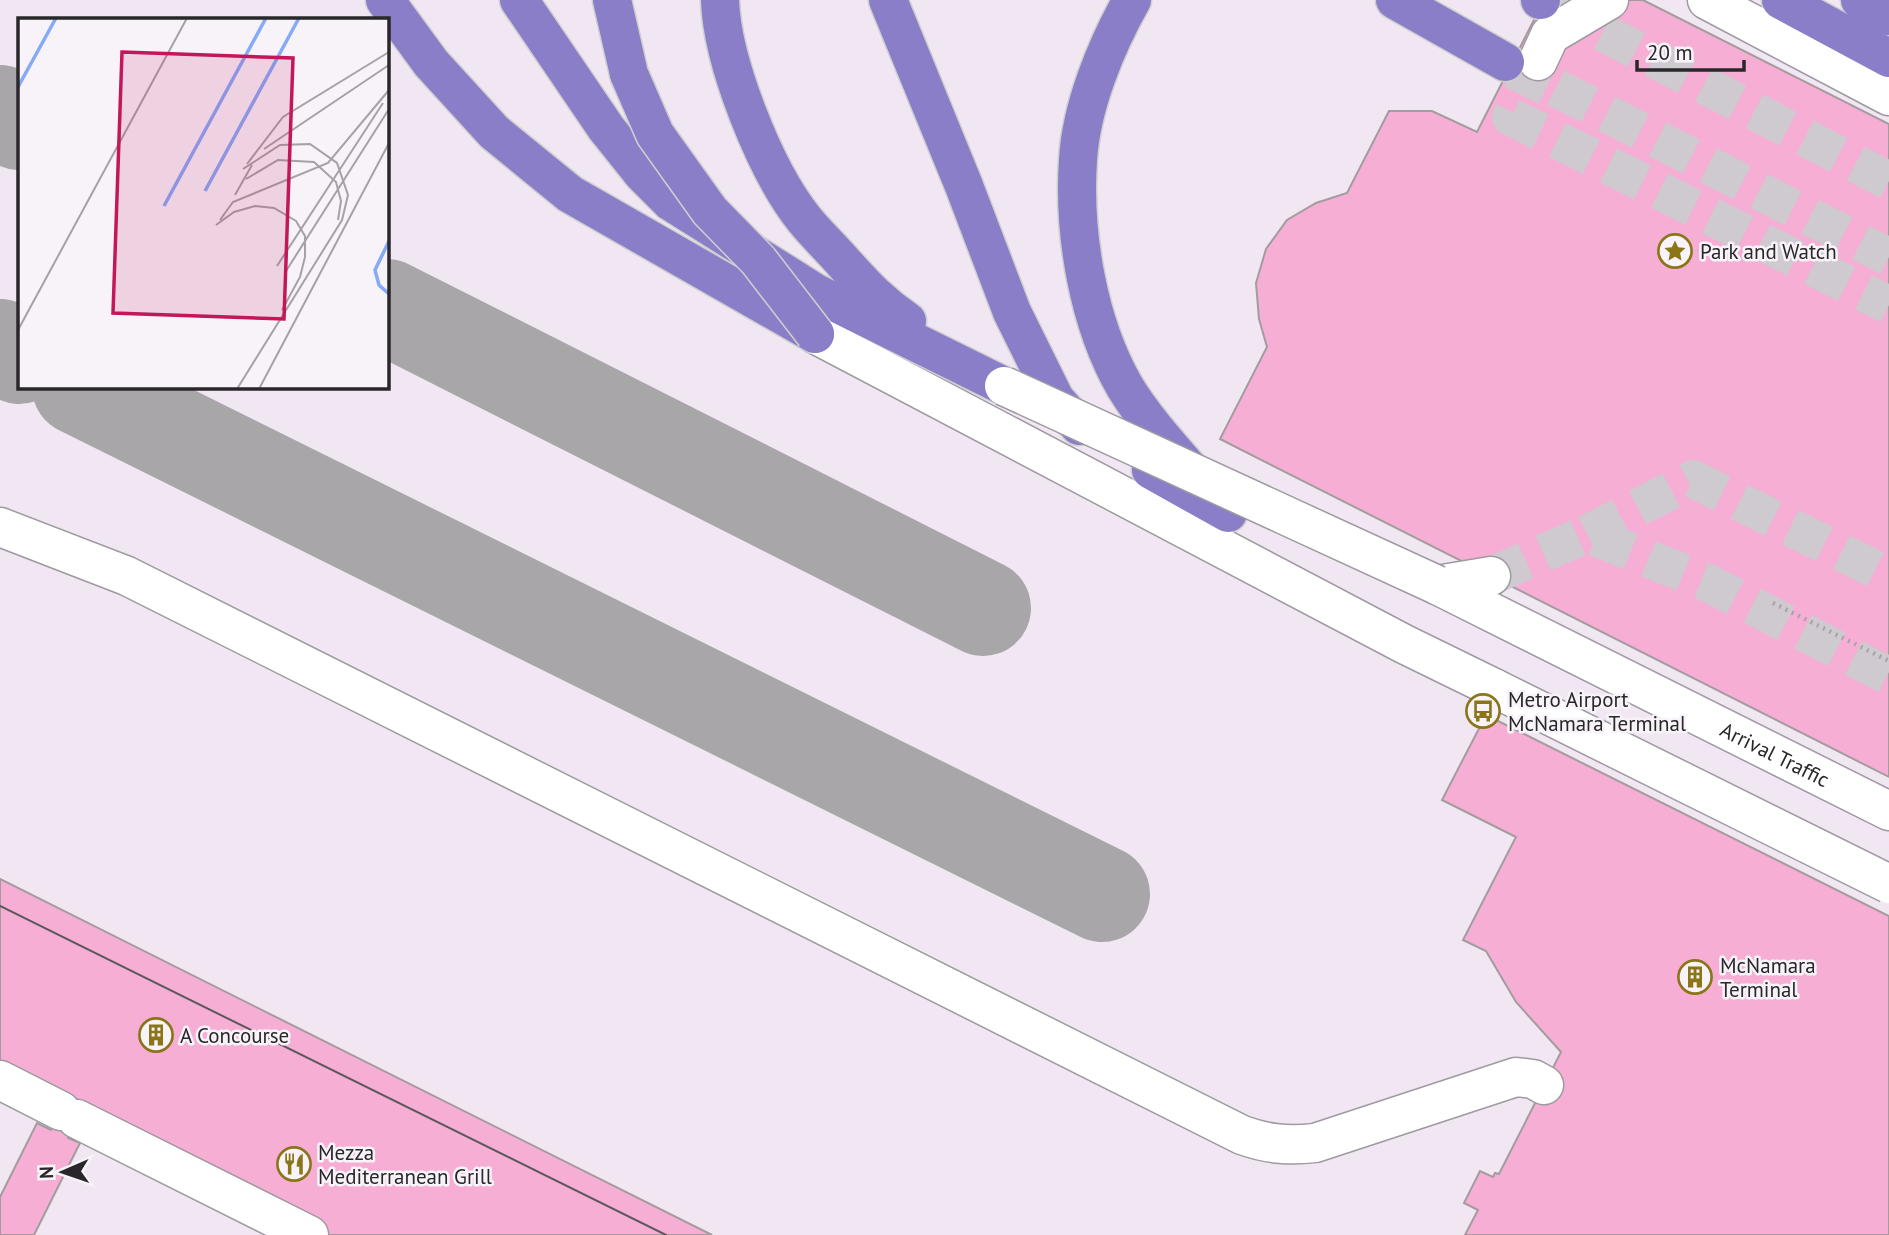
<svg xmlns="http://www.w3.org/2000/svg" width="1889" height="1235" viewBox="0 0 1889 1235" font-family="'PT Sans',sans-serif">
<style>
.built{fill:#f0e7f3;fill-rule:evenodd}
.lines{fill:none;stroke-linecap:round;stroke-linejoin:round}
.taxiway{stroke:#a9a6aa;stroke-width:96}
.building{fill:#f6aed5;stroke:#a39c9f;stroke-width:2}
.minor-tunnel{stroke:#cecacf;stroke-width:38;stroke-dasharray:38 19;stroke-linecap:butt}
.highway-tunnel{stroke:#cecacf;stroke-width:38;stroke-dasharray:38 19;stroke-linecap:butt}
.minor-casing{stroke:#9e9aa0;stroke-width:41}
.highway-casing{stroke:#d0cfd0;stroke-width:41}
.path{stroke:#a7a4a9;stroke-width:4.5;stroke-dasharray:2 5;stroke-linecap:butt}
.minor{stroke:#fff;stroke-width:38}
.highway{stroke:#8b7ec8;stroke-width:38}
.tram{stroke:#5b585b;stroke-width:2}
.minor-bridge-casing{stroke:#9e9aa0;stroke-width:41;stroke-linecap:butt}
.highway-bridge-casing{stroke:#d0cfd0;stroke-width:41;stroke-linecap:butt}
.minor-bridge{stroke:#fff;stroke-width:38}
.highway-bridge{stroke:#8b7ec8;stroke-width:38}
.labels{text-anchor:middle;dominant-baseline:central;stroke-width:5;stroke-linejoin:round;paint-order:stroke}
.poi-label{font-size:21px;fill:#292729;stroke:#f7f3f9;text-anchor:start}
.street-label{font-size:21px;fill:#292729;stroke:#f7f3f9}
.inset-river{fill:none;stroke:#84aaf8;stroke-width:3.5}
.inset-road{fill:none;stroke:#a5a1a6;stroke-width:2}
.view{fill:#c2185b;fill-opacity:0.15;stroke:#c2185b;stroke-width:3.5}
.inset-edge{fill:none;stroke:#292729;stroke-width:3.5}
</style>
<rect width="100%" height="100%" fill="#f7f3f9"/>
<path class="built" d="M 0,0 L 1889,0 L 1889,1235 L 0,1235 ZM 19,19 L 387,19 L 387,387 L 19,387 Z"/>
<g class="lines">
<g class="taxiway">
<path d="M 0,113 L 19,122"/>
<path d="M 387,307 L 983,608"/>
<path d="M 0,347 L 19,356"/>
<path d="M 80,387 L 1102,894"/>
</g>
</g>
<g class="building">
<path d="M 1544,0 L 1643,0 L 1889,124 L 1889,777 L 1220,439 L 1267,347 L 1259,319 L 1256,283 L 1266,249 L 1287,220 L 1316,203 L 1347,193 L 1389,111 L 1432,111 L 1477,132 Z"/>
<path d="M 1486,715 L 1889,916 L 1889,1235 L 1465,1235 L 1478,1210 L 1464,1203 L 1480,1171 L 1493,1177 L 1495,1173 L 1499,1174 L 1561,1052 L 1516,1002 L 1486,951 L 1463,940 L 1516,837 L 1442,800 Z"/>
<path d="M 0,879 L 712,1235 L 325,1235 L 84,1104 L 68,1138 L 80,1143 L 34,1235 L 0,1235 L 0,1197 L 37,1123 L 51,1130 L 68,1096 L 0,1062 Z"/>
</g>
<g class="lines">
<g class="minor-tunnel">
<path d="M 1538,61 L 1511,117 L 1889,305"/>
<path d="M 1587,534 L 1693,479 L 1883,573 L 1889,573"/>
<path d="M 1491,576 L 1587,534 L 1706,582 L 1889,676"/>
</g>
<g class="highway-tunnel">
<path d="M 1552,6 L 1889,181"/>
<path d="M 1505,62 L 1889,257"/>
</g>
<g class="minor-casing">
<g id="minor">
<path d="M 1707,0 L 1889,96"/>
<path d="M 1538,61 L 1550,35 L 1609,0"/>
<path d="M 815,334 L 1404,644 L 1496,689"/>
<path d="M 0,527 L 127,576 L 1242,1135 C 1267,1144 1288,1146 1315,1143 L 1516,1077 L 1533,1079 L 1544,1085"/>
<path id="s1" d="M 1437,585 L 1889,811"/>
<path d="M 1437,585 L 1491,576"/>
<path d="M 0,1080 L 61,1111"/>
<path d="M 77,1119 L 309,1235"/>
</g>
</g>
<g class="highway-casing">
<g id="highway">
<path d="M 385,0 L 431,63 L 494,132 L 570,194 L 815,334"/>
<path d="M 519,0 L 606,128 L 642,173 L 671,202 L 816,293 L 1004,386"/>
<path d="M 612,0 L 629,74"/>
<path d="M 720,0 C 722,62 765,170 804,219 C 816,234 831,248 844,263 C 865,286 880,303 907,321"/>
<path d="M 888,0 L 964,186 L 1012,312 L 1055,399 L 1079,426"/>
<path d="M 1132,0 C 1106,46 1081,107 1078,160 C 1073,234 1088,323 1125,387 C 1145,420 1173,450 1198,479"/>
<path d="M 1395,0 L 1505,62"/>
<path d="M 1540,0 L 1541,0"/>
<path d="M 1781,0 L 1889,58"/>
<path d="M 1860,0 L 1889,16"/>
<path d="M 1151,470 L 1228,513"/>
</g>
</g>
<path class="path" d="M 1773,603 L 1889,661"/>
<use href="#minor" class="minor"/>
<use href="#highway" class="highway"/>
<path class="tram" d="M 0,906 L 666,1235"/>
<g class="minor-bridge-casing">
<g id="minor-bridge">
<path d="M 1004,386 L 1437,585"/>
<path d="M 1496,689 L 1889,884"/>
</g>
</g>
<g class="highway-bridge-casing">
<path id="highway-bridge" d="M 629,74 L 655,134 L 710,211 L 758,260 L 815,334"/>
</g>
<use href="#minor-bridge" class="minor-bridge"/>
<use href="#highway-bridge" class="highway-bridge"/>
</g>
<defs>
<g id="sight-ring" transform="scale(1.75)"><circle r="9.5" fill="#f7f3f9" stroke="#8a7518" stroke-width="1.5"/><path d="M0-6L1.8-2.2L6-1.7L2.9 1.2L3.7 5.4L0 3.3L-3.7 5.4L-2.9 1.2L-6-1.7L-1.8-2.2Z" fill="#8a7518"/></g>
<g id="bus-ring" transform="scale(1.75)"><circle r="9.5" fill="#f7f3f9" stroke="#8a7518" stroke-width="1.5"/><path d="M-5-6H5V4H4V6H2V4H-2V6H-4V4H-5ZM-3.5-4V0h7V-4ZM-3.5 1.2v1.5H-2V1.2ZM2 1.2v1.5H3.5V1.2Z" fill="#8a7518"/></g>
<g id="building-ring" transform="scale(1.75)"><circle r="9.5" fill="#f7f3f9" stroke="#8a7518" stroke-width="1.5"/><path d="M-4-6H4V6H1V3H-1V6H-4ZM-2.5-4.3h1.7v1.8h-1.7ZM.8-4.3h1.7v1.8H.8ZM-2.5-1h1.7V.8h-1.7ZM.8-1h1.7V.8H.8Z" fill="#8a7518"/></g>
<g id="restaurant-ring" transform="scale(1.75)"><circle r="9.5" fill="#f7f3f9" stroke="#8a7518" stroke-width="1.5"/><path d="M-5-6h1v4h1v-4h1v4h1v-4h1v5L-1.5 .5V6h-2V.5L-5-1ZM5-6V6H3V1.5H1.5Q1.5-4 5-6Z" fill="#8a7518"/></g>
</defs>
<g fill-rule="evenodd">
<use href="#sight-ring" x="1675" y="251"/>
<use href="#bus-ring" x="1483" y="711"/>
<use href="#building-ring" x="1695" y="977"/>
<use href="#building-ring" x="156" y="1035"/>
<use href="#restaurant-ring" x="294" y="1164"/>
</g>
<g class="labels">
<g class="poi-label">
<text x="1700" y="251">Park and Watch</text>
<text x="1508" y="699">Metro Airport<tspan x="1508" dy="24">McNamara Terminal</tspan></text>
<text x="1720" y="965">McNamara<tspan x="1720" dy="24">Terminal</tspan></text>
<text x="180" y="1035">A Concourse</text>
<text x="318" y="1152">Mezza<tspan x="318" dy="24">Mediterranean Grill</tspan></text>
</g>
<g class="street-label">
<text stroke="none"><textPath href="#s1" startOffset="378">Arrival Traffic</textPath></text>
</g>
</g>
<g transform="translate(18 18)">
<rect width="371" height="371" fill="#f7f3f9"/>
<path class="inset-river" d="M 0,69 L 38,0M 187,173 L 281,0M 146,188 L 248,0M 371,223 L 357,252 L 361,267 L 371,276"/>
<path class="inset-road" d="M 246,131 L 371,47M 229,146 L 265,99 L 371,34M 228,161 L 260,142 L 296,144 L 318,164 L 323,183 L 320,202M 217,177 L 234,147M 202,202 L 215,184 L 310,145 L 371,72M 198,207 L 216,194 L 237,188 L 256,190 L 278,203 L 287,218 L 287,239 L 282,259 L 264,292M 259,248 L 365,85M 268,253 L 371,91M 0,312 L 169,0M 219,371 L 324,202 L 330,177 L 319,145 L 292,126 L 262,127 L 225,151M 241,371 L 371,125"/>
<path class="view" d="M 104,34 L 275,40 L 266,301 L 95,295 Z"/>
<rect width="371" height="371" class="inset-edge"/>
</g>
<g transform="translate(63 1172) rotate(268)" stroke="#f7f3f9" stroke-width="5" paint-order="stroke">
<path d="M0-5L12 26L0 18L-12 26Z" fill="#292729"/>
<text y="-10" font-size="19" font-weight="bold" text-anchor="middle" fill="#292729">N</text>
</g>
<path d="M1637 60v10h107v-10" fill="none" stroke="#292729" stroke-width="3.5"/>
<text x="1647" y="60" font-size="21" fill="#292729" stroke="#f7f3f9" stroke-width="5" paint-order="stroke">20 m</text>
</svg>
